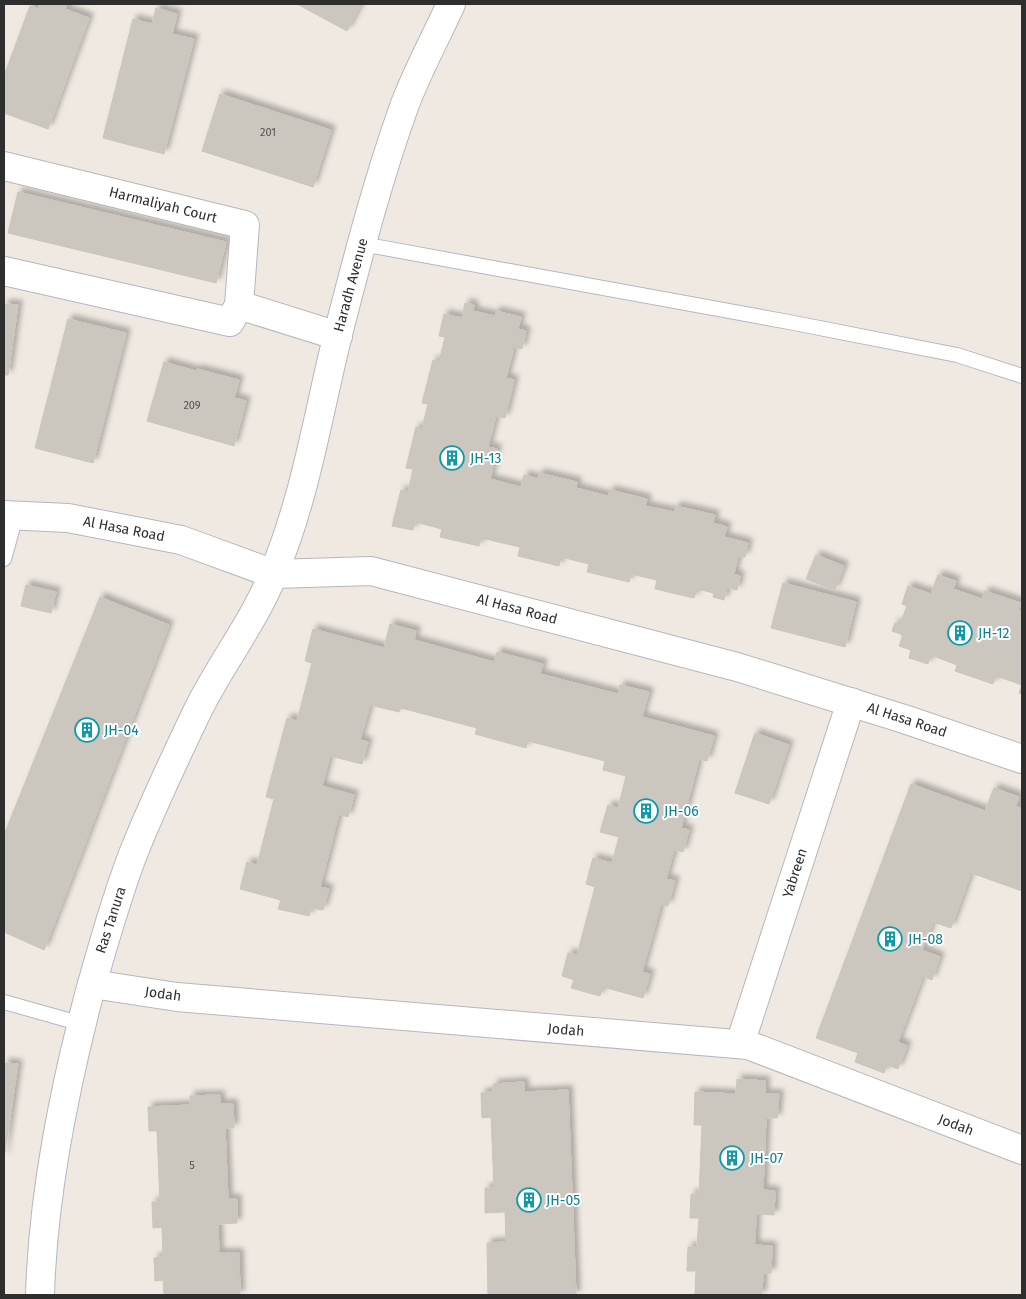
<svg xmlns="http://www.w3.org/2000/svg" width="1026" height="1299" viewBox="0 0 1026 1299" font-family="'Fira Sans',sans-serif">
<style>
.building{fill:#cbc7bf;stroke:#cbc5ba;filter:url(#shadow)}
.lines{fill:none;stroke-linecap:round;stroke-linejoin:round}
.lane-casing{stroke:#b4b7c1;stroke-width:16}
.street-casing{stroke:#b4b7c1;stroke-width:30}
.secondary-casing{stroke:#b4b7c1;stroke-width:30}
.lane{stroke:#fff;stroke-width:14}
.street{stroke:#fff;stroke-width:28}
.secondary{stroke:#fff;stroke-width:28}
.labels{text-anchor:middle;dominant-baseline:central;stroke-width:4;stroke-linejoin:round;paint-order:stroke}
.number-label{font-size:11px;fill:#555452}
.street-label{font-size:14px;fill:#2e2e2e;stroke:#fff}
.culture-label{font-size:14px;fill:#0d838f;stroke:#fff;text-anchor:start}
</style>
<defs>
<filter id="shadow"><feDropShadow dx="4.5" dy="-4.5" stdDeviation="2.5" flood-color="#0004"/></filter>
</defs>
<rect width="100%" height="100%" fill="#efe9e1"/>
<g class="building">
<path d="M 40,4 L 67,4 L 65,9 L 89,18 L 48,129 L 4,113 L 4,76 L 30,6 L 38,9 Z"/>
<path d="M 297,4 L 361,4 L 347,31 Z"/>
<path d="M 156,8 L 177,14 L 172,34 L 194,39 L 164,154 L 103,138 L 133,19 L 152,24 Z"/>
<path d="M 220,94 L 331,130 L 313,187 L 202,151 Z"/>
<path d="M 18,192 L 226,242 L 216,283 L 8,233 Z"/>
<path d="M 465,303 L 474,305 L 473,311 L 495,316 L 496,311 L 521,317 L 518,329 L 526,331 L 522,349 L 514,347 L 506,378 L 514,380 L 505,418 L 496,416 L 488,447 L 497,449 L 490,479 L 521,487 L 524,475 L 538,479 L 539,473 L 577,482 L 576,488 L 608,496 L 610,490 L 647,499 L 645,506 L 674,512 L 676,506 L 715,515 L 713,523 L 727,527 L 724,537 L 748,543 L 745,557 L 738,556 L 734,574 L 740,576 L 737,590 L 727,588 L 724,600 L 713,597 L 714,593 L 697,589 L 694,598 L 655,589 L 657,580 L 631,574 L 629,582 L 587,572 L 589,564 L 561,557 L 559,566 L 518,556 L 520,547 L 481,538 L 479,546 L 440,537 L 442,529 L 415,522 L 413,530 L 392,526 L 401,490 L 408,492 L 413,469 L 406,468 L 416,427 L 422,429 L 428,404 L 422,403 L 433,360 L 439,362 L 445,337 L 439,336 L 444,314 L 462,318 Z"/>
<path d="M 4,304 L 18,305 L 8,375 L 4,375 Z"/>
<path d="M 68,319 L 126,333 L 93,463 L 35,448 Z"/>
<path d="M 164,362 L 196,371 L 197,369 L 239,380 L 234,398 L 246,401 L 234,446 L 147,421 Z"/>
<path d="M 816,555 L 844,566 L 835,590 L 806,579 Z"/>
<path d="M 938,575 L 956,581 L 953,589 L 982,599 L 985,591 L 1021,603 L 1019,610 L 1022,611 L 1022,694 L 1019,693 L 1022,685 L 996,676 L 993,684 L 955,671 L 957,665 L 931,655 L 928,664 L 909,658 L 911,650 L 899,646 L 903,635 L 892,631 L 895,623 L 900,625 L 907,606 L 902,604 L 908,586 L 931,594 Z"/>
<path d="M 783,583 L 856,602 L 845,647 L 771,628 Z"/>
<path d="M 26,585 L 56,592 L 51,613 L 21,606 Z"/>
<path d="M 100,597 L 169,625 L 44,950 L 4,932 L 4,835 Z"/>
<path d="M 390,624 L 416,631 L 414,640 L 494,662 L 497,652 L 543,664 L 540,674 L 618,694 L 620,685 L 649,692 L 642,717 L 714,736 L 707,761 L 699,759 L 681,828 L 689,830 L 683,852 L 674,850 L 666,879 L 675,881 L 668,906 L 661,904 L 642,972 L 650,974 L 643,998 L 603,987 L 600,996 L 571,988 L 574,980 L 562,976 L 568,953 L 577,955 L 595,887 L 586,884 L 593,858 L 612,863 L 619,837 L 600,832 L 608,805 L 618,808 L 626,776 L 603,770 L 605,761 L 528,741 L 526,748 L 475,734 L 477,728 L 401,708 L 399,712 L 370,705 L 360,740 L 368,742 L 362,764 L 330,756 L 322,786 L 354,795 L 348,817 L 339,814 L 320,887 L 329,889 L 323,910 L 311,908 L 309,916 L 278,909 L 281,900 L 240,889 L 247,862 L 257,865 L 274,799 L 266,797 L 287,718 L 297,721 L 312,663 L 305,661 L 313,629 L 384,648 Z"/>
<path d="M 755,733 L 789,745 L 769,804 L 735,793 Z"/>
<path d="M 911,784 L 985,811 L 994,788 L 1019,797 L 1016,806 L 1022,809 L 1022,891 L 971,873 L 951,928 L 933,922 L 922,950 L 940,957 L 932,980 L 923,976 L 898,1042 L 907,1046 L 898,1069 L 887,1065 L 884,1073 L 855,1062 L 858,1053 L 816,1038 Z"/>
<path d="M 4,1063 L 18,1064 L 4,1158 Z"/>
<path d="M 737,1079 L 765,1081 L 765,1094 L 779,1094 L 777,1118 L 766,1118 L 763,1190 L 775,1191 L 774,1215 L 756,1214 L 755,1245 L 772,1246 L 771,1273 L 763,1273 L 762,1295 L 695,1295 L 696,1271 L 687,1271 L 688,1247 L 697,1247 L 699,1218 L 690,1218 L 691,1194 L 699,1194 L 702,1125 L 694,1125 L 695,1092 L 736,1094 Z"/>
<path d="M 524,1082 L 524,1092 L 568,1090 L 576,1295 L 488,1295 L 487,1243 L 506,1242 L 505,1212 L 485,1213 L 485,1188 L 494,1188 L 491,1117 L 482,1118 L 481,1093 L 493,1092 L 493,1084 Z"/>
<path d="M 220,1095 L 220,1104 L 233,1104 L 234,1128 L 225,1128 L 228,1199 L 237,1199 L 237,1223 L 218,1224 L 219,1253 L 239,1253 L 240,1295 L 164,1295 L 163,1280 L 155,1281 L 154,1258 L 163,1257 L 162,1227 L 153,1228 L 152,1202 L 160,1202 L 157,1131 L 149,1131 L 148,1107 L 190,1105 L 190,1096 Z"/>
</g>
<g class="lines">
<g class="lane-casing">
<g id="lane">
<path d="M 362,244 L 789,322 L 957,355 L 1022,376"/>
<path d="M 4,559 L 16,516"/>
<path d="M 4,1002 L 82,1024"/>
</g>
</g>
<g class="street-casing">
<g id="street">
<path d="M 4,166 L 245,225 L 239,305 L 230,322 L 4,271"/>
<path d="M 239,305 L 338,336"/>
<path d="M 92,984 L 177,997 L 748,1045 L 1022,1150"/>
<path d="M 740,1044 L 851,702"/>
<path d="M 40,1295 C 43,1193 64,1090 90,991 C 103,945 116,899 133,854 C 152,807 173,762 195,716 C 218,667 254,623 274,572 C 306,495 318,414 338,334 C 358,256 378,179 405,104 C 418,70 436,37 451,4"/>
</g>
</g>
<g class="secondary-casing">
<path id="secondary" d="M 4,515 L 68,518 L 181,540 L 274,574 L 371,571 L 737,667 L 904,719 L 1022,759"/>
</g>
<use href="#lane" class="lane"/>
<use href="#street" class="street"/>
<use href="#secondary" class="secondary"/>
</g>
<defs>
<g id="building-ring" transform="scale(1.25)"><circle r="9.5" fill="#fff" stroke="#0f9aa8" stroke-width="1.5"/><path d="M-4-6H4V6H1V3H-1V6H-4ZM-2.5-4.3h1.7v1.8h-1.7ZM.8-4.3h1.7v1.8H.8ZM-2.5-1h1.7V.8h-1.7ZM.8-1h1.7V.8H.8Z" fill="#0f9aa8"/></g>
</defs>
<g fill-rule="evenodd">
<use href="#building-ring" x="452" y="458"/>
<use href="#building-ring" x="960" y="633"/>
<use href="#building-ring" x="87" y="730"/>
<use href="#building-ring" x="646" y="811"/>
<use href="#building-ring" x="890" y="939"/>
<use href="#building-ring" x="732" y="1158"/>
<use href="#building-ring" x="529" y="1200"/>
</g>
<g class="labels">
<g class="number-label">
<text x="268" y="132">201</text>
<text x="192" y="405">209</text>
<text x="192" y="1165">5</text>
</g>
<g class="street-label">
<text transform="translate(163 205) rotate(14)">Harmaliyah Court</text>
<text transform="translate(351 285) rotate(-75)">Haradh Avenue</text>
<text transform="translate(124 529) rotate(11)">Al Hasa Road</text>
<text transform="translate(517 609) rotate(15)">Al Hasa Road</text>
<text transform="translate(907 720) rotate(18)">Al Hasa Road</text>
<text transform="translate(795 873) rotate(-72)">Yabreen</text>
<text transform="translate(111 920) rotate(-72)">Ras Tanura</text>
<text transform="translate(163 994) rotate(8)">Jodah</text>
<text transform="translate(566 1030) rotate(5)">Jodah</text>
<text transform="translate(956 1125) rotate(21)">Jodah</text>
</g>
<g class="culture-label">
<text x="470" y="458">JH-13</text>
<text x="978" y="633">JH-12</text>
<text x="104" y="730">JH-04</text>
<text x="664" y="811">JH-06</text>
<text x="908" y="939">JH-08</text>
<text x="750" y="1158">JH-07</text>
<text x="546" y="1200">JH-05</text>
</g>
</g>
<rect width="1026" height="1299" fill="none" stroke="#2e2e2e" stroke-width="10"/>
</svg>
